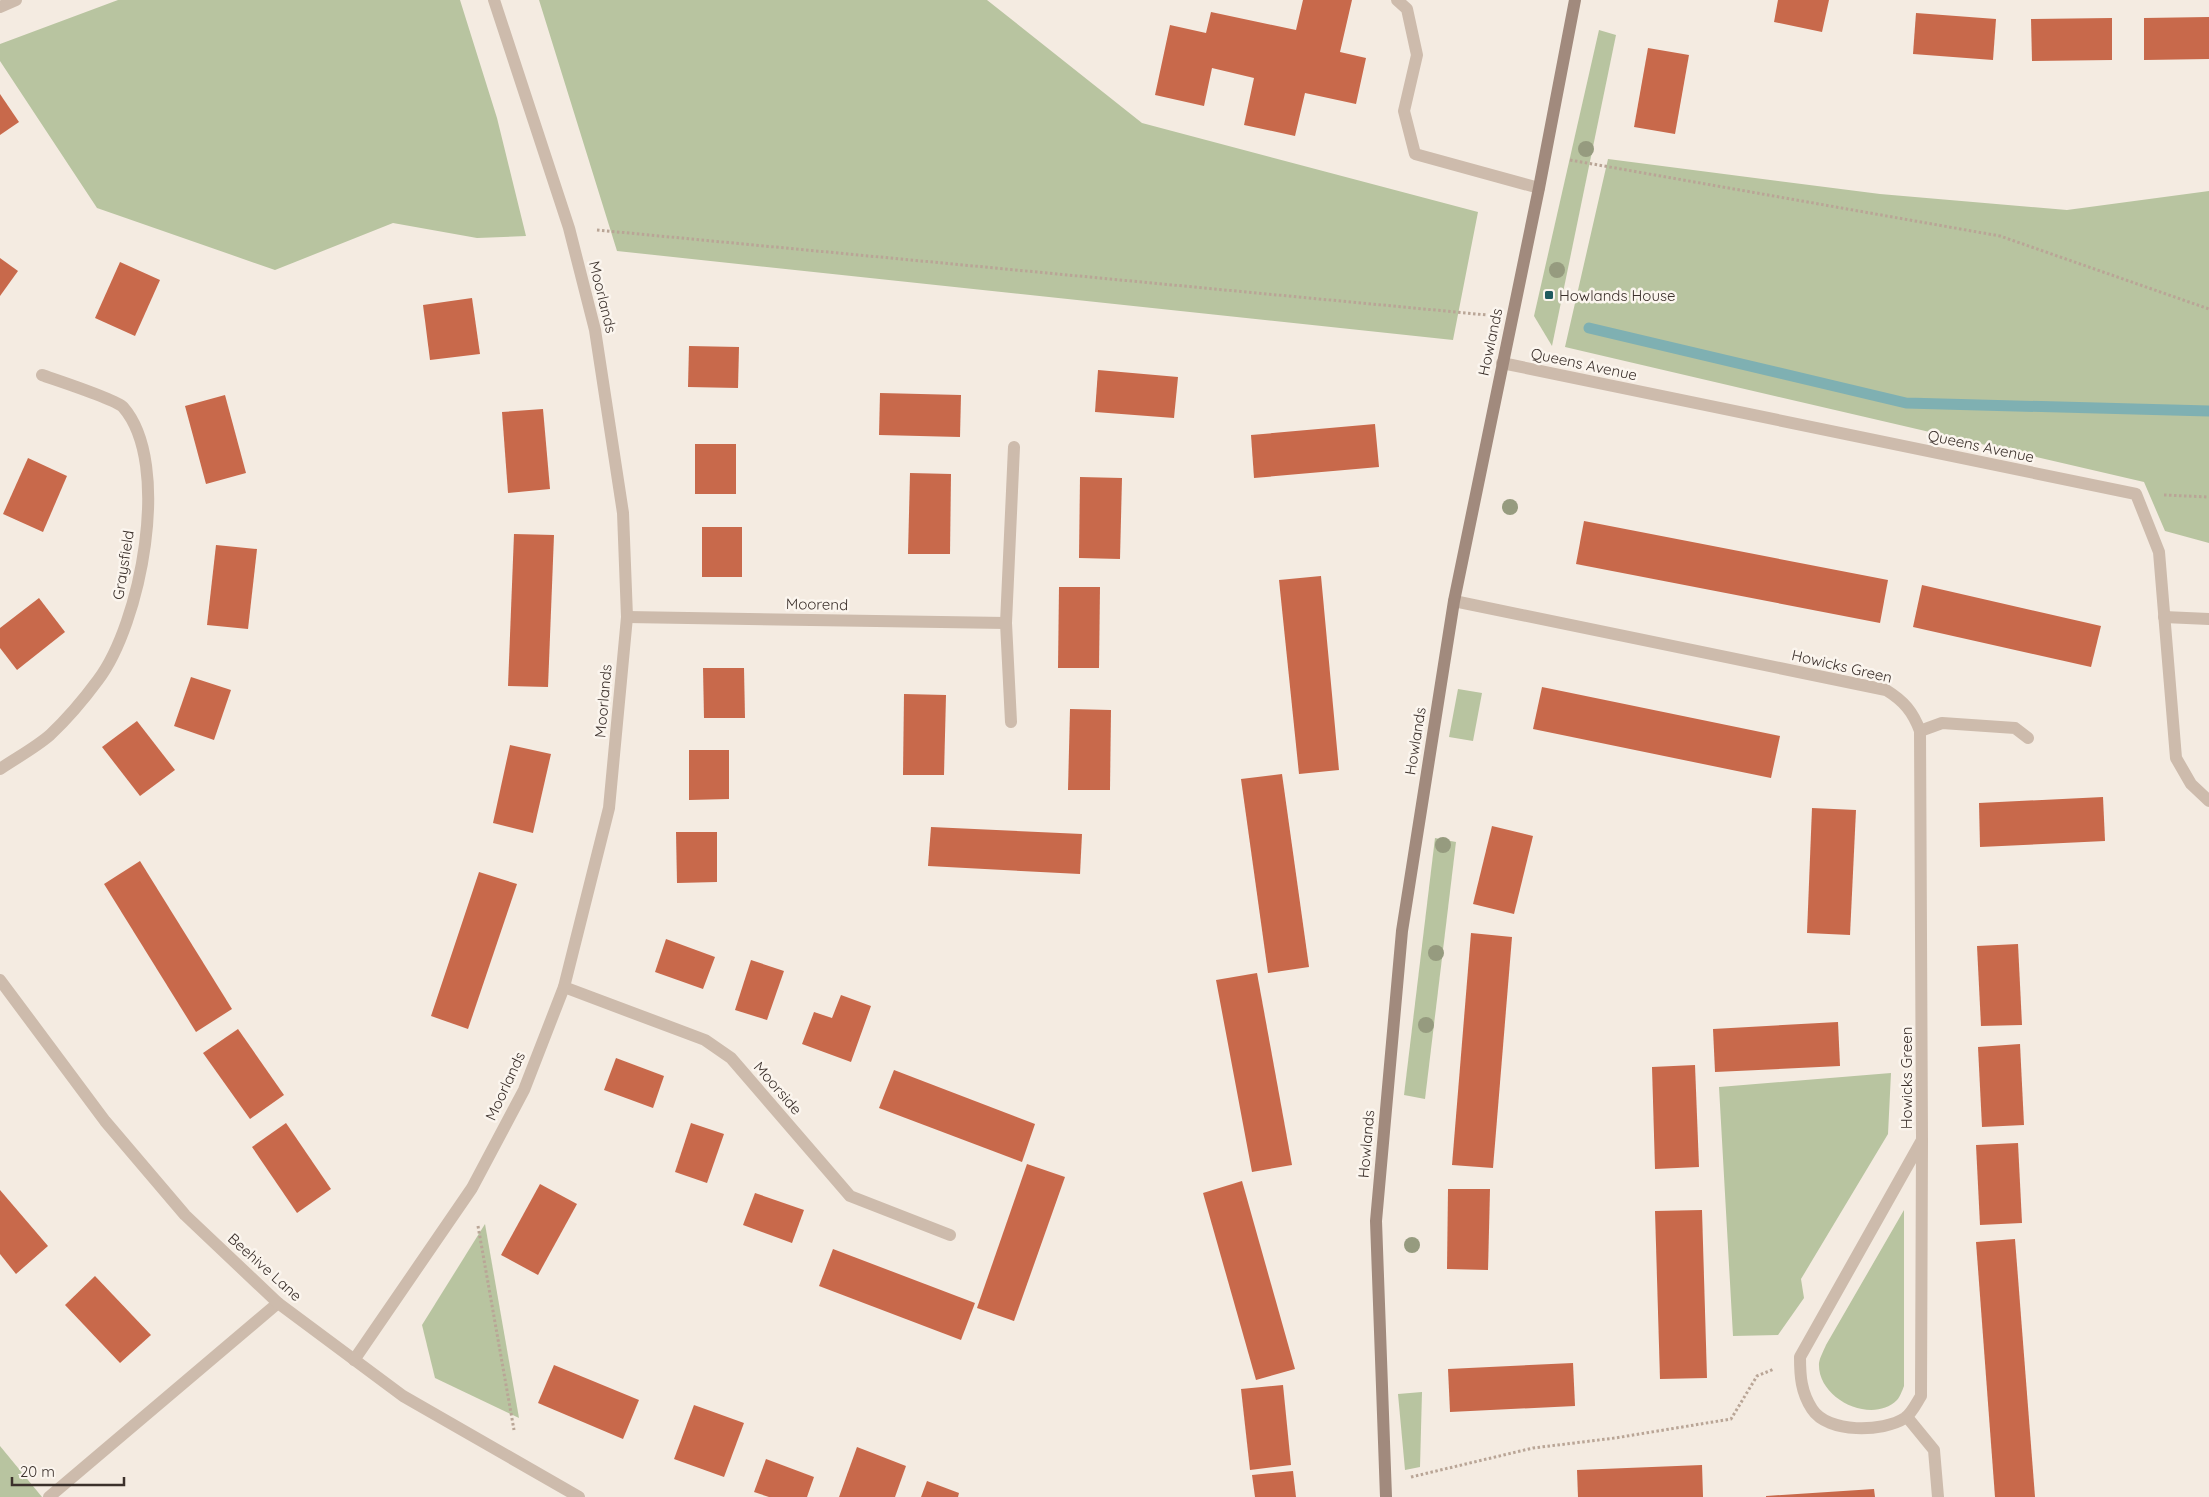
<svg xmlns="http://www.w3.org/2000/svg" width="2209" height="1497" viewBox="0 0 2209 1497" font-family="Quicksand,sans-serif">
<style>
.green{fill:#b8c4a0}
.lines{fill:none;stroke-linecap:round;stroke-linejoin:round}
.stream{stroke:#7fb0b2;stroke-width:11}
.building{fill:#c8694b}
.path{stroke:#b9a596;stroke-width:3;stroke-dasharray:2.5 2.5;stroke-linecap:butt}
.lane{stroke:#cdbbac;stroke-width:12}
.street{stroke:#cdbbac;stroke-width:12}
.secondary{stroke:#a18a7d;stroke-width:12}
.tree{fill:#969b7f}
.poi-dot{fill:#1f5a5e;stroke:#fbf5ee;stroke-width:2}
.labels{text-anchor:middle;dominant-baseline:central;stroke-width:5;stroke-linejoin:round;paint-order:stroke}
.poi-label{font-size:15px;fill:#3b302b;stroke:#fbf5ee;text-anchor:start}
.street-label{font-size:15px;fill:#3b302b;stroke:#fbf5ee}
</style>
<rect width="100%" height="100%" fill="#f4ebe1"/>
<g class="green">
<path d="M 118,0 L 460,0 L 497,118 L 526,236 L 477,238 L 393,223 L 275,270 L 97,208 L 0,61 L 0,44 Z"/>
<path d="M 539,0 L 987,0 L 1142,123 L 1478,212 L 1453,340 L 617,251 Z"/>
<path d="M 1599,30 L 1616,35 L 1552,346 L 1534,316 Z"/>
<path d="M 1608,159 L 1880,194 L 2067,210 L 2209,191 L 2209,543 L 2165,531 L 2144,482 L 1565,347 Z"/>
<path d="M 1458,689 L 1482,693 L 1473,741 L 1449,737 Z"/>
<path d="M 1435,838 L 1456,842 L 1425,1099 L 1404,1095 Z"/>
<path d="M 1891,1073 L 1888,1134 L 1801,1279 L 1804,1298 L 1778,1335 L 1733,1336 L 1719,1087 Z"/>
<path d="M 1904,1210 L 1904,1386 C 1902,1391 1900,1397 1897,1400 C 1872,1425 1817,1399 1819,1363 C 1820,1357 1824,1350 1826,1345 Z"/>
<path d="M 485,1224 L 519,1418 L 435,1378 L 422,1325 Z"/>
<path d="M 1422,1392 L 1420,1467 L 1405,1470 L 1398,1394 Z"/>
<path d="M 0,1446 L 42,1497 L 0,1497 Z"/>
</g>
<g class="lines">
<path class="stream" d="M 1589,328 L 1906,403 L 2209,411"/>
</g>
<g class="building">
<path d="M 1303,0 L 1352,0 L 1340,52 L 1366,58 L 1356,104 L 1305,93 L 1295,136 L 1244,125 L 1254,78 L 1212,68 L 1204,106 L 1155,95 L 1170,25 L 1206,33 L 1211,12 L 1296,30 Z"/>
<path d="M 1778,0 L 1829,0 L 1822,32 L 1774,22 Z"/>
<path d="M 1916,13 L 1996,19 L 1993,60 L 1913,54 Z"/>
<path d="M 2209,17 L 2209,59 L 2144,60 L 2144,18 Z"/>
<path d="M 2112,18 L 2112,60 L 2032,61 L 2031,19 Z"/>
<path d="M 1648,48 L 1689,55 L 1675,134 L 1634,127 Z"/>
<path d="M 0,94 L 19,122 L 0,135 Z"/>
<path d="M 0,258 L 18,271 L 0,296 Z"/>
<path d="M 120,262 L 160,280 L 135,336 L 95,318 Z"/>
<path d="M 472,298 L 480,354 L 430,360 L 423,305 Z"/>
<path d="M 689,346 L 739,347 L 738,388 L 688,387 Z"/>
<path d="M 1098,370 L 1178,377 L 1174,418 L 1095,412 Z"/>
<path d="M 880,393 L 961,395 L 960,437 L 879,435 Z"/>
<path d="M 225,395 L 246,473 L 206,484 L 185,406 Z"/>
<path d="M 543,409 L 550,489 L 508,493 L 502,412 Z"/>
<path d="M 1375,424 L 1379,467 L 1254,478 L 1251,435 Z"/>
<rect x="695" y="444" width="41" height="50"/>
<path d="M 28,458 L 67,476 L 43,532 L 3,514 Z"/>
<path d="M 910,473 L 951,474 L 950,554 L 908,554 Z"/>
<path d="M 1080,477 L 1122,478 L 1120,559 L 1079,558 Z"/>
<path d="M 1584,521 L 1888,580 L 1880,623 L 1576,564 Z"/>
<rect x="702" y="527" width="40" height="50"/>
<path d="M 514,534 L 554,535 L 548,687 L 508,686 Z"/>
<path d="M 216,545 L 257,549 L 248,629 L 207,625 Z"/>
<path d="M 1321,576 L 1339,770 L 1299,774 L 1279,580 Z"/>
<path d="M 1922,585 L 2101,626 L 2091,667 L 1913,627 Z"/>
<path d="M 1059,587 L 1100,587 L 1099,668 L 1058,668 Z"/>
<path d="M 39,598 L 65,632 L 17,670 L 0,648 L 0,628 Z"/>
<path d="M 703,668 L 744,668 L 745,718 L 704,718 Z"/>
<path d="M 191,677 L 231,690 L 214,740 L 174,726 Z"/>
<path d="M 1542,687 L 1780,736 L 1771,778 L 1533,729 Z"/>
<path d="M 904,694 L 946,695 L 944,775 L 903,775 Z"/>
<path d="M 1070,709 L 1111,710 L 1110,790 L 1068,790 Z"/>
<path d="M 137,721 L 175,770 L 140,796 L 102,747 Z"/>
<path d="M 510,745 L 551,754 L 533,833 L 493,823 Z"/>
<path d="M 689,750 L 729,750 L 729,799 L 689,800 Z"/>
<path d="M 1282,774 L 1309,967 L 1268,973 L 1241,779 Z"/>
<path d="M 2103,797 L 2105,841 L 1980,847 L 1979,803 Z"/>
<path d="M 1812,808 L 1856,810 L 1850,935 L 1807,933 Z"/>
<path d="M 1492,826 L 1533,836 L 1514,914 L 1473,904 Z"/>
<path d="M 931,827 L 1082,834 L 1080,874 L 928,866 Z"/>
<path d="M 676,832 L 717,832 L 717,882 L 677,883 Z"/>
<path d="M 140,861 L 232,1009 L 196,1032 L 104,884 Z"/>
<path d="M 479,872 L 517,884 L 468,1029 L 431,1016 Z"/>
<path d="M 1471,933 L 1512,937 L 1493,1168 L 1452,1165 Z"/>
<path d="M 666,939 L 715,957 L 703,989 L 655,972 Z"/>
<path d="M 2018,944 L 2022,1025 L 1981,1026 L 1977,946 Z"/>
<path d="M 751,960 L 784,971 L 767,1020 L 735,1010 Z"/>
<path d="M 1257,973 L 1292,1165 L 1252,1172 L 1216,980 Z"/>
<path d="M 841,995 L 871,1006 L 851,1062 L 802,1044 L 814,1012 L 832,1018 Z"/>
<path d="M 1838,1022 L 1840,1066 L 1715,1072 L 1713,1029 Z"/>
<path d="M 238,1029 L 284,1095 L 250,1119 L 203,1053 Z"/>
<path d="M 2020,1044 L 2024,1125 L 1982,1127 L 1978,1047 Z"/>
<path d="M 616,1058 L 664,1076 L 653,1108 L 604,1090 Z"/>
<path d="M 1695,1065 L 1699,1167 L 1655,1169 L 1652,1067 Z"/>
<path d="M 894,1070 L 1035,1124 L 1022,1162 L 879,1108 Z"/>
<path d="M 286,1123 L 331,1189 L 297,1213 L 252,1147 Z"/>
<path d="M 691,1123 L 724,1134 L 707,1183 L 675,1172 Z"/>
<path d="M 2018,1143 L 2022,1223 L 1980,1225 L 1976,1145 Z"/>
<path d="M 1027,1164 L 1065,1177 L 1014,1321 L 977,1308 Z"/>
<path d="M 1242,1181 L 1295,1369 L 1256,1380 L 1203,1193 Z"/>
<path d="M 540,1184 L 577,1204 L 538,1275 L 501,1255 Z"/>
<path d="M 1448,1189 L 1490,1189 L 1488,1270 L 1447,1269 Z"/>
<path d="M 0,1190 L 48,1246 L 16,1274 L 0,1254 Z"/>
<path d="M 755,1193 L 804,1210 L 792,1243 L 743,1225 Z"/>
<path d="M 1702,1210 L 1707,1378 L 1660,1379 L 1655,1211 Z"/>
<path d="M 2015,1239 L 2035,1497 L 1995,1497 L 1976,1242 Z"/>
<path d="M 833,1249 L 975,1303 L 961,1340 L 819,1286 Z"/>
<path d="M 95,1276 L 151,1335 L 120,1363 L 65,1305 Z"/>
<path d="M 1573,1363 L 1575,1406 L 1450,1412 L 1448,1369 Z"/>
<path d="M 554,1365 L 639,1400 L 623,1439 L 538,1403 Z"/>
<path d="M 1283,1385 L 1291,1465 L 1250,1470 L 1241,1389 Z"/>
<path d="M 694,1405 L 744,1423 L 724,1477 L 674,1459 Z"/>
<path d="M 857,1447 L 906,1466 L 895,1497 L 839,1497 Z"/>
<path d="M 766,1459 L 814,1477 L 807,1497 L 769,1497 L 754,1492 Z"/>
<path d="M 1702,1465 L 1703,1497 L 1578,1497 L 1577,1470 Z"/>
<path d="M 1293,1471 L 1296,1497 L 1255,1497 L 1252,1475 Z"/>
<path d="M 927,1481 L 959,1493 L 958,1497 L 921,1497 Z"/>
<path d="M 1874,1489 L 1875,1497 L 1766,1497 L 1766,1496 Z"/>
</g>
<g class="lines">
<g class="path">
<path d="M 1570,160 L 2000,236 L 2209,309"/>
<path d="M 597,230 L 1487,315"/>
<path d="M 2164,495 L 2209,497"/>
<path d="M 478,1226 L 514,1430"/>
<path d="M 1411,1477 L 1533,1448 L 1615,1438 L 1731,1419 L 1757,1376 L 1774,1369"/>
</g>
<g class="lane">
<path d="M 2164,617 L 2209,619"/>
<path d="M 1920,731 L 1942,723 L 2015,728 L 2028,738"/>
<path d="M 1907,1417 L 1934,1450 L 1938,1497"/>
<path d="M 49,1497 L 278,1303"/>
</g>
<g class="street">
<path d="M 1397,0 L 1407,9 L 1417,55 L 1404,111 L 1415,154 L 1539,188"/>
<path d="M 0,7 L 16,0"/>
<path d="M 1502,363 L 2136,494 L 2159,552 L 2176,758 L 2191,784 L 2209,801"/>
<path d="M 1454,601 L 1886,690 C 1904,701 1913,712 1920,731 L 1922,1140 L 1921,1396 C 1917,1402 1912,1413 1905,1418 C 1883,1432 1828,1434 1812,1409 C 1801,1392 1800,1376 1800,1357 L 1922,1140"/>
<path d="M 627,617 L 1006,623"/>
<path d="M 1011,722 L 1006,623 L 1014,447"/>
<path d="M 0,769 C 16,758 35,748 50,735 C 67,719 84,699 98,680 C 140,625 173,464 123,407 C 115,399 56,380 42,375"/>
<path d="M 0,980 L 105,1121 L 185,1215 L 278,1303 L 403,1396 L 579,1497"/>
<path d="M 564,987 L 705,1040 L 731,1058 L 850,1196 L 950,1235"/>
<path d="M 354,1360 L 472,1188 L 524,1090 L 564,987 L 609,808 L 627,617 L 623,513 L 595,330 L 569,228 L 494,0"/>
</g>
<path class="secondary" d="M 1386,1497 L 1376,1221 L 1402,931 L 1454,601 L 1539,188 L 1575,0"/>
</g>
<g class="tree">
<circle cx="1586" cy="149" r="8"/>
<circle cx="1557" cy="270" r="8"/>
<circle cx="1510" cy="507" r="8"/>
<circle cx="1443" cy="845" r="8"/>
<circle cx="1436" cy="953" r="8"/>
<circle cx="1426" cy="1025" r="8"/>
<circle cx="1412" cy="1245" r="8"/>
</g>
<rect class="poi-dot" x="1544" y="290" width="10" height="10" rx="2.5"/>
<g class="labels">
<g class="poi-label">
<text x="1559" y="295">Howlands House</text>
</g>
<g class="street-label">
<text transform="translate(603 297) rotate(76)">Moorlands</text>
<text transform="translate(1490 342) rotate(-78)">Howlands</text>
<text transform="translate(1584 364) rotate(12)">Queens Avenue</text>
<text transform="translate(1981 446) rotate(12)">Queens Avenue</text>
<text transform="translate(123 565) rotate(-81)">Graysfield</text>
<text transform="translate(817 604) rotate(1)">Moorend</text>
<text transform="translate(1842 666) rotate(13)">Howicks Green</text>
<text transform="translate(603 701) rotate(-85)">Moorlands</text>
<text transform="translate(1415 741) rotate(-81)">Howlands</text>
<text transform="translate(1906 1078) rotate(-90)">Howicks Green</text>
<text transform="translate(505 1086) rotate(-65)">Moorlands</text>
<text transform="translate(778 1088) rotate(49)">Moorside</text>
<text transform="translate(1366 1144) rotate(-85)">Howlands</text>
<text transform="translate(265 1267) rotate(42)">Beehive Lane</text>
</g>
</g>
<path d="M12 1477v8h112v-8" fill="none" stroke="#3b302b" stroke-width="2.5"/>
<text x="20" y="1477" font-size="15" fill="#3b302b" stroke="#fbf5ee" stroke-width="4" paint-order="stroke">20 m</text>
</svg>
